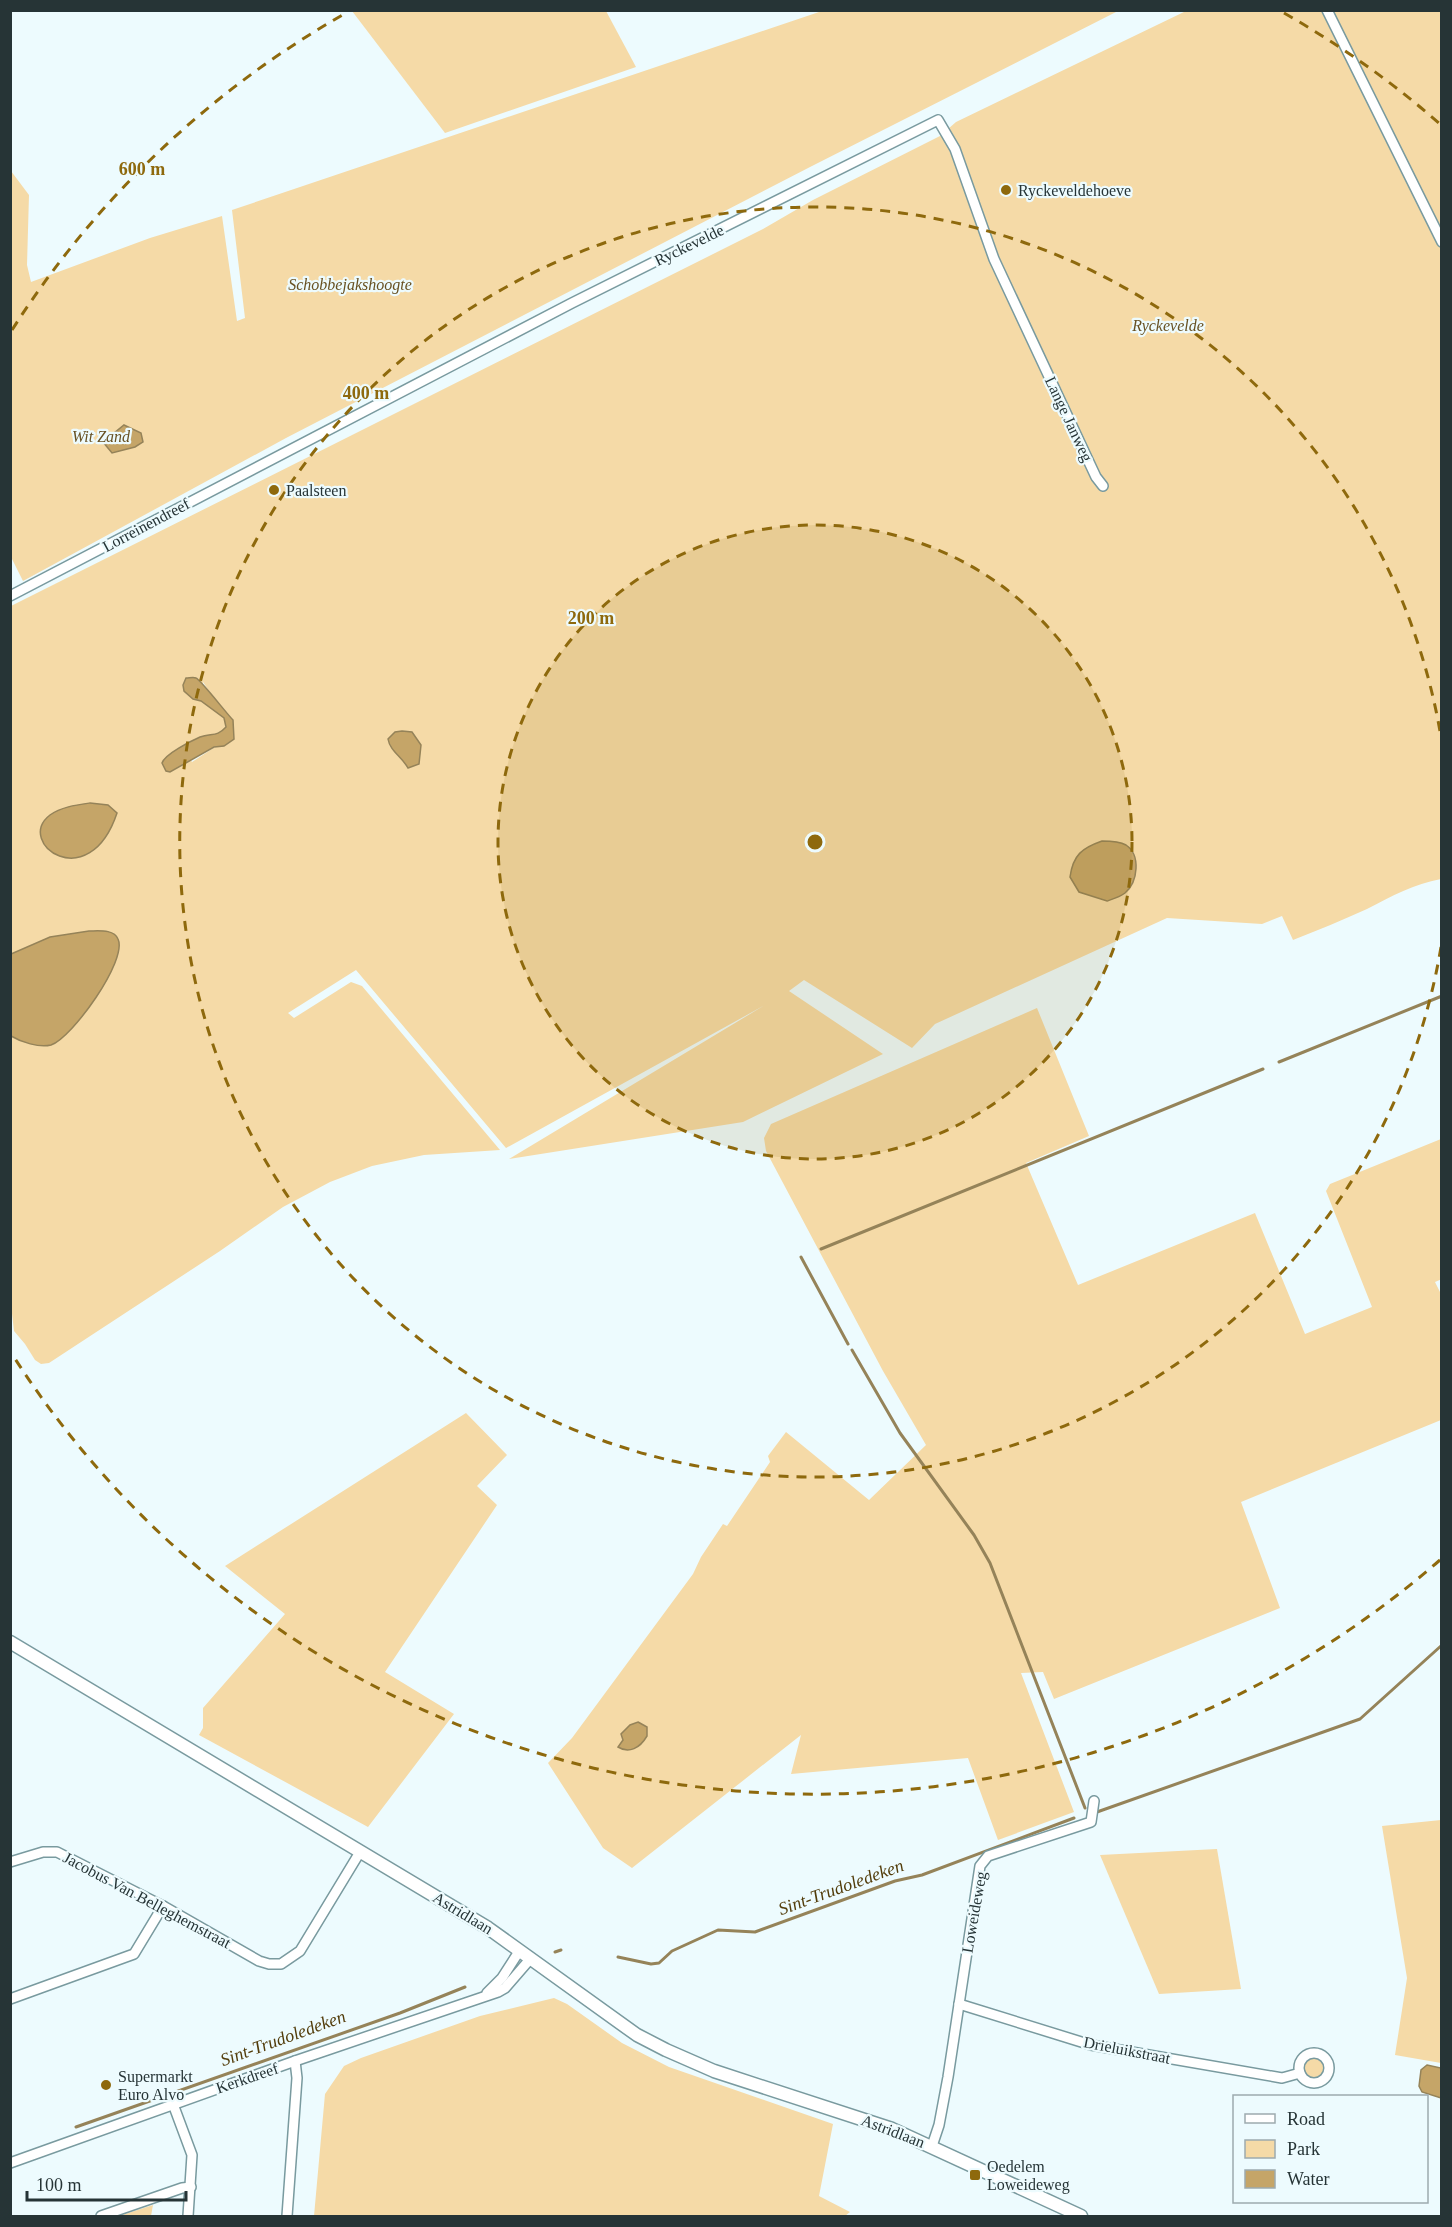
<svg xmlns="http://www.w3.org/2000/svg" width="1452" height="2227" viewBox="0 0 1452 2227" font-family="'Times New Roman',serif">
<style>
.green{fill:#f5daa7;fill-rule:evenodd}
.water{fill:#c5a568;stroke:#958359;stroke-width:1.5}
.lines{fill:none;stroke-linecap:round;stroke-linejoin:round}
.stream{stroke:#958359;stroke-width:3}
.street-casing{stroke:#799a9f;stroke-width:12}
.secondary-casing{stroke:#799a9f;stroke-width:15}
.street{stroke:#fff;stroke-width:9}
.secondary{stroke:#fff;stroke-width:12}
.ring{fill:none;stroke:#8e690d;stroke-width:3;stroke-dasharray:10 8}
.poi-dot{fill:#8e690d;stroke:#edfbfe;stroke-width:2}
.labels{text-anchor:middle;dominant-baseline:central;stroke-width:4.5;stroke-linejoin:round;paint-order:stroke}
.poi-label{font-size:16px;fill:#263436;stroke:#edfbfe;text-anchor:start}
.street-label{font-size:16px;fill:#263436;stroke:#edfbfe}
.park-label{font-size:16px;font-style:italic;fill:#685122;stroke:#edfbfe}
.water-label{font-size:18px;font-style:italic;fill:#523c0a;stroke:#edfbfe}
.centre{fill:#8e690d;stroke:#edfbfe;stroke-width:3}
.ring-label{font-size:18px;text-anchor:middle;font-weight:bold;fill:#8e690d;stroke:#edfbfe;stroke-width:4.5;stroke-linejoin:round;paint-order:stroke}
</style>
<rect width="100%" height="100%" fill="#edfbfe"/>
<g class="green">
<path d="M 352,11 L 606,11 L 636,67 L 445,133 Z"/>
<path d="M 822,11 L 1118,11 L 812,166 L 286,438 L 23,581 L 11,557 L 11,171 L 29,195 L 27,265 L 31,282 L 150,238 L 222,216 L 237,321 L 245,318 L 232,210 Z"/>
<path d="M 1186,11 L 1441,11 L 1441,879 C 1414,884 1392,896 1367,909 C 1343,920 1318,930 1293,940 L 1282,916 L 1262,924 L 1167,918 L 935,1024 L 912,1048 L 804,980 L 789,991 L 883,1054 L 743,1122 L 509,1159 L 765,1005 L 506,1148 L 356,970 L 288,1013 L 294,1018 L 351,982 L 362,986 L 500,1150 L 424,1155 L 372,1166 L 330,1182 L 283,1207 L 220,1251 L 49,1363 L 41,1364 L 35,1360 L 25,1344 L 14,1331 L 11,1305 L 11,606 L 763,229 L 813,200 L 940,136 L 956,122 ZM 203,682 L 218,705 L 233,720 L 224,746 L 215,747 L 192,762 L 183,747 L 204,736 L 219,734 L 226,727 L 224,718 L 201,701 Z"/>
<path d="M 1037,1008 L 1089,1136 L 1026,1163 L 1078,1285 L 1255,1213 L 1305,1334 L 1372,1307 L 1326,1191 L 1330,1184 L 1441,1139 L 1442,1279 L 1435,1282 L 1442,1296 L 1441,1420 L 1241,1502 L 1280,1608 L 1054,1699 L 1043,1672 L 1021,1673 L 1074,1812 L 998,1840 L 968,1758 L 791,1774 L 801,1735 L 632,1868 L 603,1848 L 548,1763 L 572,1738 L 693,1574 L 701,1557 L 723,1524 L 727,1526 L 770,1462 L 768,1456 L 786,1432 L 869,1500 L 926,1445 L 883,1371 L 766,1151 L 764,1138 L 771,1124 Z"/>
<path d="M 466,1413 L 507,1455 L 477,1486 L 497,1505 L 385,1672 L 454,1714 L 368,1827 L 199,1735 L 203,1728 L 203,1708 L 285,1614 L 225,1566 Z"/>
<path d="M 1441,1820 L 1442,1820 L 1441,2063 L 1395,2055 L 1407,1978 L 1382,1826 Z"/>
<path d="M 1217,1849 L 1241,1989 L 1159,1994 L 1100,1855 Z"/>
<path d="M 554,1998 L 567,2004 L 622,2043 L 669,2067 L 833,2124 L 819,2196 L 850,2212 L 845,2216 L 314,2216 L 325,2094 L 344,2066 L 361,2058 L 480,2016 Z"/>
<circle cx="1314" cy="2067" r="11"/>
<path d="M 153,2205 L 151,2216 L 119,2216 Z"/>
</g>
<g class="water">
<path d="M 124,425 L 141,433 L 143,442 L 135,447 L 112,453 L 103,442 Z"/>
<path d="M 186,678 C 189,678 194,677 196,678 C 200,679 227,714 233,720 L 234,739 L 224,746 L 214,747 L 170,772 L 166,771 L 162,763 C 165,754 191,741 200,737 C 212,733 217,737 226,727 L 224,718 L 201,701 L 193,699 L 184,691 L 183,685 Z"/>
<path d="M 402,731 L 412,732 L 421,745 L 419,764 L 408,768 C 402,757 390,751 388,739 L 395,732 Z"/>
<path d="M 90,803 L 108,805 L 117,813 C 89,897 14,843 50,815 C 61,807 76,805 90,803 Z"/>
<path d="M 1102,841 C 1110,841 1119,841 1126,845 C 1141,855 1138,882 1125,893 C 1120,897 1113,899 1107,901 L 1079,892 L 1070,877 C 1073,855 1082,848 1102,841 Z"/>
<path d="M 89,931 C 99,931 114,929 118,939 C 128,960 72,1038 51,1045 C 39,1048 21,1042 11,1036 L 11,954 L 50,937 Z"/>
<path d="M 638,1722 L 647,1727 L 647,1736 C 640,1748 629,1754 618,1747 L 623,1740 L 621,1734 L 630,1725 Z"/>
<path d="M 1427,2065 L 1441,2068 L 1441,2098 L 1422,2092 L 1419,2086 L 1421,2070 Z"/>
</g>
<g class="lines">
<g class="stream">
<path d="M 1279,1062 L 1442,996"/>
<path d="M 821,1249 L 1263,1069"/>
<path d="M 801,1257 L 848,1344"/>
<path d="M 852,1350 L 900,1433 L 974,1535 L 990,1563 L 1085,1808"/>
<path d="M 1097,1812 L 1360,1719 L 1442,1645"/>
<path d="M 555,1952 L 561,1950"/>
<path d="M 618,1957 L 651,1964 L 659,1963 L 672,1951 L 718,1930 L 755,1932 L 895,1881 L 922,1875 L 1074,1818"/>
<path d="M 76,2127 L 400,2013 L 465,1987"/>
</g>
<g class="street-casing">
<g id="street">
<path d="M 1327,10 L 1442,242"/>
<path d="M 10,596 L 572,303 L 938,120 L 955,149 L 994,259 L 1096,477 L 1103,486"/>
<path d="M 10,1862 L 43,1852 L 57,1852 L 163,1906 L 259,1961 L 269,1964 L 281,1964 L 300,1951 L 360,1852"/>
<path d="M 487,1993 L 502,1978 L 520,1950"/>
<path d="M 10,1999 L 134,1954 L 163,1906"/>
<path d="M 959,2004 L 1091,2045 L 1282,2078 L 1300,2073"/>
<circle cx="1314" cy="2068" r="15"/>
<path d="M 173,2104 L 192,2155 L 188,2216"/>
<path d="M 932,2146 L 939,2125 L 948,2077 L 980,1866 L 988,1856 L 1091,1822 L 1094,1801"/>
<path d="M 10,2163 L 295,2061 L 498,1992 L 505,1988 L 531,1958"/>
<path d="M 101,2216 L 182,2188 L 191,2187"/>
<path d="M 287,2216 L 297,2078 L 295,2061"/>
</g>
</g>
<g class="secondary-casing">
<path id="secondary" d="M 10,1642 L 488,1928 L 637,2035 L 666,2050 L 714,2071 L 892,2129 L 1081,2216"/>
</g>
<use href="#street" class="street"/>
<use href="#secondary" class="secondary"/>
</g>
<circle cx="815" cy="842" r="317" fill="#8e690d" fill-opacity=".12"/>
<g class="ring">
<circle cx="815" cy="842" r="317"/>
<path d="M1441 947A635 635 0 1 1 1441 737"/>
<path d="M1440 1560A952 952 0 0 1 12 1354M12 330A952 952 0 0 1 346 13M1284 13A952 952 0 0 1 1440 124"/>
</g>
<g class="poi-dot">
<circle cx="1006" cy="190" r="6"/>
<circle cx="274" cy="490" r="6"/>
<circle cx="106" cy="2085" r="6"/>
<rect x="969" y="2169" width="12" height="12" rx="3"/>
</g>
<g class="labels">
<g class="poi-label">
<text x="1018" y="190">Ryckeveldehoeve</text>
<text x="286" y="490">Paalsteen</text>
<text x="118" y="2076">Supermarkt<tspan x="118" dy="18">Euro Alvo</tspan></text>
<text x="987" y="2166">Oedelem<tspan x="987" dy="18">Loweideweg</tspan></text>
</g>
<g class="street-label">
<text transform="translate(689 245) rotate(-26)">Ryckevelde</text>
<text transform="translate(1069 419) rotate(65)">Lange Janweg</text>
<text transform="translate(146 525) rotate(-28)">Lorreinendreef</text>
<text transform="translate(147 1900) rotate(28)">Jacobus Van Belleghemstraat</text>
<text transform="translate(974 1912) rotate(-80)">Loweideweg</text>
<text transform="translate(463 1913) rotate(31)">Astridlaan</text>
<text transform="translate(1127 2050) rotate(11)">Drieluikstraat</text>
<text transform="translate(247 2078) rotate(-19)">Kerkdreef</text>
<text transform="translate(893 2131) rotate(21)">Astridlaan</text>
</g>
<g class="park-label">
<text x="350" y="284">Schobbejakshoogte</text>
<text x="1168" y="325">Ryckevelde</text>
<text x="101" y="436">Wit Zand</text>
</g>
<g class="water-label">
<text transform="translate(841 1887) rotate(-20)">Sint-Trudoledeken</text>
<text transform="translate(283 2038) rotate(-20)">Sint-Trudoledeken</text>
</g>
</g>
<circle cx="815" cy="842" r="9" class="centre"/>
<g class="ring-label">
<text x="142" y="175">600 m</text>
<text x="366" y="399">400 m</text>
<text x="591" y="624">200 m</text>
</g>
<rect width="1452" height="2227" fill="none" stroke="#263436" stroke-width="24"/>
<rect x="1233" y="2095" width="195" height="108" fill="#edfbfe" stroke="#9dabae" stroke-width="1.5"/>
<rect x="1245" y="2114" width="30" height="9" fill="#ffffff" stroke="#9dabae" stroke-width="1.5"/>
<text x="1287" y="2125" font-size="18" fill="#263436">Road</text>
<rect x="1245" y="2140" width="30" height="18" fill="#f5daa7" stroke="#9dabae" stroke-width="1.5"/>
<text x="1287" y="2155" font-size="18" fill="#263436">Park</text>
<rect x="1245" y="2170" width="30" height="18" fill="#c5a568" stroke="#9dabae" stroke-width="1.5"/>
<text x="1287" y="2185" font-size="18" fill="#263436">Water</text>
<path d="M27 2191v9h159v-9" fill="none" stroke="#263436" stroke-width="3"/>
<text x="36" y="2191" font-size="18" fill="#263436" stroke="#edfbfe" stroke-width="4.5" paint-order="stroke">100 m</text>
</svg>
